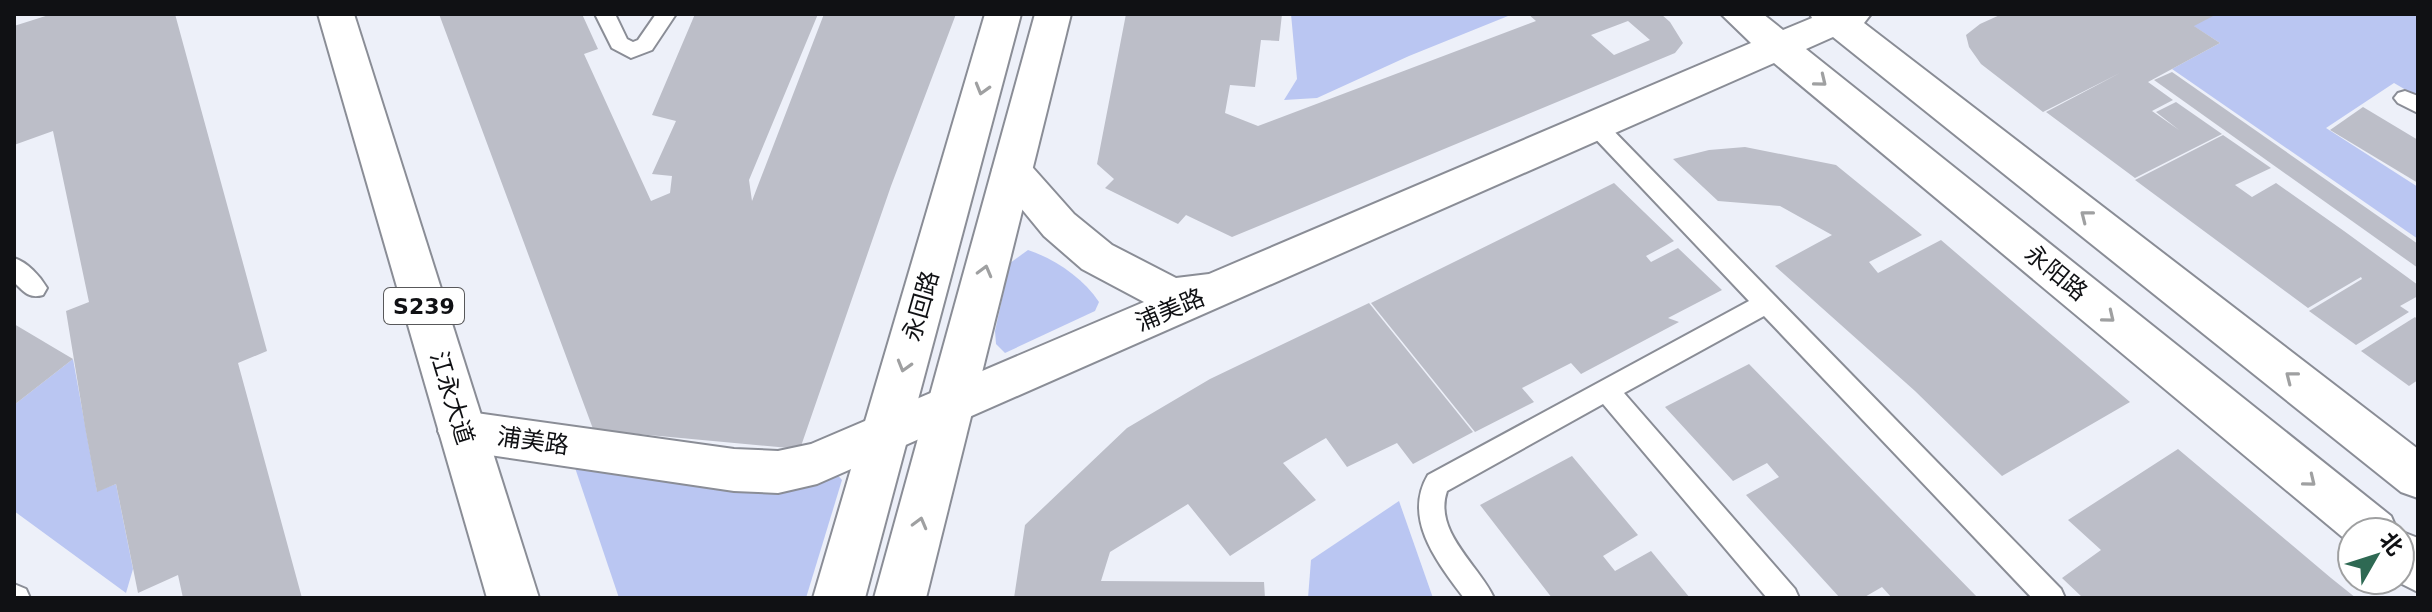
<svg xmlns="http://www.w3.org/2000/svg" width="2432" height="612" viewBox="0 0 2432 612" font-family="'DejaVu Sans','Noto Sans SC',sans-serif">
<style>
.green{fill:#bac6f2}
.building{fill:#bcbec8;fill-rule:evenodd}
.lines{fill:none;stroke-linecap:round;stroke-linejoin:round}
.service-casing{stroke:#8a8d96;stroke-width:4}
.minor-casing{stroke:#8a8d96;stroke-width:4}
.secondary-casing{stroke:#8a8d96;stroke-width:4}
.primary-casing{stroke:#8a8d96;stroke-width:4}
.service{fill:#fff;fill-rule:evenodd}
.minor{fill:#fff;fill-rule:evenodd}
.secondary{fill:#fff;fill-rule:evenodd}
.primary{fill:#fff;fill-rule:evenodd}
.oneway{stroke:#9fa0a1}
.labels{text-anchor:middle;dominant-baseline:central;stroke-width:6;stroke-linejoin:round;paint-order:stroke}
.shield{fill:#fff;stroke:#58585a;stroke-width:2}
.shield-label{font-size:22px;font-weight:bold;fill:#101114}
.street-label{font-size:24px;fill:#101114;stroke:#fff}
</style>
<rect width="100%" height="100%" fill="#edf0f9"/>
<g class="green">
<path d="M 1291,14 L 1513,14 L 1409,56 L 1317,98 L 1284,100 L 1297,79 Z"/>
<path d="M 2214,14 L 2418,14 L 2418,97 L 2394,83 L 2326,128 L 2418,187 L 2418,239 L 2172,69 L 2220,43 L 2192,25 Z"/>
<path d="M 1028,250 C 1055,259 1083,278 1099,302 L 1095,311 L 1005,353 L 996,344 L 995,331 L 1010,263 Z"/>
<path d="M 73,359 L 97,491 L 116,484 L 133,569 L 126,593 L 14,511 L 14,405 Z"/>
<path d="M 570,453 L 835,472 L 842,480 L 806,598 L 619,598 Z"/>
<path d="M 1399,501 L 1433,598 L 1308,598 L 1311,560 Z"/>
</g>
<g class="building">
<path d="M 52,14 L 175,14 L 267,351 L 238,363 L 302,598 L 183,598 L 178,575 L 138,593 L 116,484 L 97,492 L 85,427 L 66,311 L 89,302 L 53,131 L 14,145 L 14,26 Z"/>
<path d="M 439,14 L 582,14 L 598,49 L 584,54 L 651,201 L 670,193 L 672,176 L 652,174 L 676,121 L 652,115 L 695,14 L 818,14 L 749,180 L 752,201 L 824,14 L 956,14 L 891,186 L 800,449 L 627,433 L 599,445 Z"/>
<path d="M 1126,14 L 1282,14 L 1279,41 L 1261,40 L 1255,87 L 1230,85 L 1225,113 L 1258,126 L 1536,21 L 1528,14 L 1661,14 L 1670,22 L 1683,43 L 1675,53 L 1232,237 L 1186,215 L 1178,224 L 1105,188 L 1114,179 L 1097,164 ZM 1628,21 L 1650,40 L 1614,55 L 1591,35 Z"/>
<path d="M 2002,14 L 2217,14 L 2194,26 L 2220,43 L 2148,82 L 2173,100 L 2152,111 L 2179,130 L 2156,112 L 2176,102 L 2222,134 L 2135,178 L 2046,112 L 2120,73 L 2043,112 L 1981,64 L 1969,47 L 1966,35 L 1980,24 Z"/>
<path d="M 2172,72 L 2418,244 L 2418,268 L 2154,80 Z"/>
<path d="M 2363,107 L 2418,140 L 2418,183 L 2330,130 Z"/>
<path d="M 2223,135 L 2271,168 L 2235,185 L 2252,197 L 2276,183 L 2344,231 L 2418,285 L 2418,296 L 2400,306 L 2409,312 L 2356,345 L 2309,311 L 2362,279 L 2361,277 L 2308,308 L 2135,180 Z"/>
<path d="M 1745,147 L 1836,165 L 1922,235 L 1869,262 L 1878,273 L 1941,240 L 2130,402 L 2002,476 L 1915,391 L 1775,266 L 1832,235 L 1780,206 L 1718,201 L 1673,159 L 1709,150 Z"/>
<path d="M 1614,183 L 1674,241 L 1646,256 L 1651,262 L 1678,248 L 1722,290 L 1668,318 L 1679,322 L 1581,374 L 1571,363 L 1522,388 L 1534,402 L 1475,432 L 1371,303 Z"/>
<path d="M 1369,303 L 1473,432 L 1413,464 L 1397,443 L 1347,467 L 1326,438 L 1283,463 L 1316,500 L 1230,556 L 1188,504 L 1110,552 L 1101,581 L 1264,582 L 1265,598 L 1014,598 L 1025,525 L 1127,428 L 1210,379 Z"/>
<path d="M 2415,317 L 2418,320 L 2418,380 L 2409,386 L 2361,351 Z"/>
<path d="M 14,324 L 73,359 L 14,405 Z"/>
<path d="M 1749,364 L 1978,598 L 1892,598 L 1882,587 L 1863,598 L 1840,598 L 1746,495 L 1779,477 L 1767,463 L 1733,481 L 1665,407 Z"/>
<path d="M 2178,449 L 2331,578 L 2356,598 L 2083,598 L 2062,578 L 2101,550 L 2068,520 Z"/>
<path d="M 1572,456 L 1638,535 L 1603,556 L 1615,571 L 1651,551 L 1690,598 L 1552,598 L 1480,505 Z"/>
</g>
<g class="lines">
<g class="service-casing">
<g id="service">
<path d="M 595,14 L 615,14 L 627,39 L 633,42 L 638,40 L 656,14 L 676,14 L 652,50 L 631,58 L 612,48 Z"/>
<path d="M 2405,91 L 2418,96 L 2418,113 L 2398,103 L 2394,98 L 2398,93 Z"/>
<path d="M 1596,118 L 1604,121 L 2061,589 L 2065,598 L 2032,598 L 1764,316 L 1624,393 L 1795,589 L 1799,598 L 1767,598 L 1603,404 L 1447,491 C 1433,532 1479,565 1494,598 L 1464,598 C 1438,563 1402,519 1428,475 L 1749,301 L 1588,131 L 1585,126 L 1588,121 Z"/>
<path d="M 14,258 C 27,262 40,276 47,288 L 43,295 C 29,299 24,292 14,282 Z"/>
<path d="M 14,584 L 26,589 L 30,598 L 14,598 Z"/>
</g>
</g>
<g class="minor-casing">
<g id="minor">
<path d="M 1721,14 L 1763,14 L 1783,30 L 1812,18 L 1810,14 L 1871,14 L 1864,23 L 2418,449 L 2418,498 L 2401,492 L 1833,37 L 1806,49 L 2391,516 L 2398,532 L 2352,532 L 2352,545 L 1774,63 L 817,484 L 778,493 L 734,491 L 462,451 L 445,445 L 438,431 L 445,417 L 462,411 L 734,449 L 778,451 L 811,444 L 1144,302 L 1082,269 L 1044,236 L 998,180 L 992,170 L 998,160 L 1012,155 L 1026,160 L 1074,214 L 1112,245 L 1176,278 L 1209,274 L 1751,43 Z"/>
<path d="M 2400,531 L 2418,538 L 2418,592 L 2394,580 L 2400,580 Z"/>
</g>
</g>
<g class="secondary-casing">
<g id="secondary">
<path d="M 985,14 L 1021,14 L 865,598 L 813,598 Z"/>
<path d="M 1035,14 L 1071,14 L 926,598 L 874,598 Z"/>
</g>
</g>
<g class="primary-casing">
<path id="primary" d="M 318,14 L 354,14 L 539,598 L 487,598 Z"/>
</g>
<use href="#service" class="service"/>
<use href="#minor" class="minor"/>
<use href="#secondary" class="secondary"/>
<use href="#primary" class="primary"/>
</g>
<defs><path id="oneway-chevron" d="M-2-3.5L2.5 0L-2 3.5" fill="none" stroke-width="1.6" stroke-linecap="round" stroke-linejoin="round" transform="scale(2)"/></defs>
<g class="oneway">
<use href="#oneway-chevron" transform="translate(1821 81) rotate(39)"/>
<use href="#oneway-chevron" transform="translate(982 89) rotate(106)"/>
<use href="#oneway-chevron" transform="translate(2086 216) rotate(-142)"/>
<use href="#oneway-chevron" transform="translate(985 271) rotate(-75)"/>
<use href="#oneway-chevron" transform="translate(2109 317) rotate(39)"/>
<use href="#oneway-chevron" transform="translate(904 366) rotate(106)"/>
<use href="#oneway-chevron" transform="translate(2291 377) rotate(-142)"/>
<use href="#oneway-chevron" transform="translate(2310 481) rotate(39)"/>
<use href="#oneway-chevron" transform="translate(920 523) rotate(-75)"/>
</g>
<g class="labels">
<rect class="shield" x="384" y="288" width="80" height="36" rx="6"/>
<g class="shield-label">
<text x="424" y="306">S239</text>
</g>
<g class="street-label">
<text transform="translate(2056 273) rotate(39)">永阳路</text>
<text transform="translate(921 306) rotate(-74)">永回路</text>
<text transform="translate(1170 310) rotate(-23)">浦美路</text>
<text transform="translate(452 398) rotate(73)">江永大道</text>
<text transform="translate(533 441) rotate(8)">浦美路</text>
</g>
</g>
<rect width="2432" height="612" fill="none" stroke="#101114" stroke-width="32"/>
<g transform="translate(2376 556) rotate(51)"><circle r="38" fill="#ffffff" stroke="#9fa0a1" stroke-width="2"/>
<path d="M0-6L14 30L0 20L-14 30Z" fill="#2e6953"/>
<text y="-12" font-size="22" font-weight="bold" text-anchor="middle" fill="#101114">北</text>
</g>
</svg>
